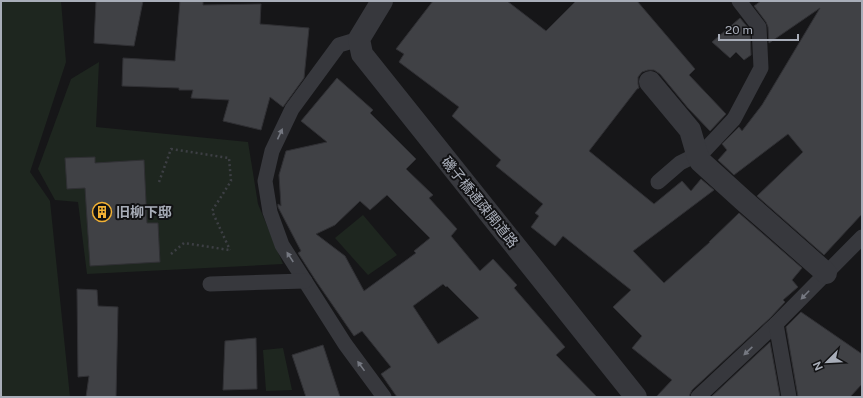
<svg xmlns="http://www.w3.org/2000/svg" width="863" height="398" viewBox="0 0 863 398" font-family="'Public Sans','Noto Sans JP',sans-serif">
<style>
.green{fill:#1e261f}
.building{fill:#404145;stroke:#303034;fill-rule:evenodd}
.lines{fill:none;stroke-linecap:round;stroke-linejoin:round}
.path{stroke:#3d3f44;stroke-width:2.5;stroke-dasharray:2 3;stroke-linecap:butt}
.service{stroke:#37383d;stroke-width:15}
.minor{stroke:#37383d;stroke-width:22}
.oneway{fill:#757881}
.labels{text-anchor:middle;dominant-baseline:central;stroke-width:4;stroke-linejoin:round;paint-order:stroke}
.street-label{font-size:14px;fill:#a8adb8;stroke:#111113}
.poi-label{font-size:14px;font-weight:bold;fill:#a8adb8;stroke:#111113;text-anchor:start}
</style>
<rect width="100%" height="100%" fill="#161618"/>
<g class="green">
<path d="M 1,1 L 61,1 L 66,62 L 30,172 L 50,201 L 70,397 L 1,397 Z"/>
<path d="M 99,62 L 96,127 L 248,142 L 258,204 L 283,264 L 87,274 L 78,202 L 55,200 L 38,169 L 71,79 Z"/>
<path d="M 363,215 L 397,255 L 368,275 L 335,238 Z"/>
<path d="M 283,348 L 292,390 L 266,391 L 263,350 Z"/>
</g>
<g class="building">
<path d="M 96,1 L 143,1 L 134,46 L 94,43 Z"/>
<path d="M 180,1 L 203,1 L 203,5 L 261,4 L 260,24 L 309,28 L 304,78 L 283,107 L 270,97 L 261,130 L 223,121 L 229,100 L 191,98 L 193,90 L 179,90 L 179,88 L 122,86 L 123,58 L 175,61 Z"/>
<path d="M 433,1 L 507,1 L 546,31 L 576,1 L 637,1 L 695,69 L 689,75 L 726,114 L 710,131 L 688,108 L 660,74 L 654,70 L 648,70 L 642,72 L 638,77 L 638,84 L 639,88 L 637,89 L 589,151 L 654,204 L 682,181 L 691,191 L 701,179 L 714,190 L 633,251 L 664,283 L 710,242 L 709,242 L 739,213 L 802,268 L 792,280 L 798,287 L 783,300 L 785,302 L 770,318 L 692,390 L 690,394 L 689,397 L 656,397 L 672,380 L 632,348 L 642,336 L 613,307 L 631,290 L 563,236 L 555,246 L 531,227 L 539,216 L 535,213 L 543,204 L 496,166 L 501,160 L 452,116 L 459,107 L 399,62 L 404,54 L 396,49 Z"/>
<path d="M 761,1 L 862,1 L 862,214 L 824,255 L 757,196 L 803,152 L 788,134 L 734,175 L 718,160 L 727,150 L 722,144 L 739,127 L 742,131 L 762,105 L 820,8 L 769,43 L 768,27 L 766,22 L 754,6 Z"/>
<path d="M 740,18 L 750,30 L 751,55 L 744,60 L 736,52 L 730,58 L 712,42 Z"/>
<path d="M 337,78 L 373,110 L 370,113 L 416,159 L 406,169 L 433,195 L 429,198 L 457,229 L 451,236 L 480,271 L 493,259 L 517,285 L 514,288 L 565,347 L 556,355 L 597,397 L 397,397 L 381,374 L 391,367 L 362,331 L 354,336 L 316,281 L 298,253 L 301,251 L 278,207 L 278,204 L 281,206 L 279,175 L 286,151 L 327,142 L 301,121 ZM 387,195 L 430,238 L 414,251 L 416,253 L 364,291 L 345,256 L 316,234 L 335,225 L 360,201 L 370,210 ZM 443,284 L 446,287 L 447,286 L 479,318 L 438,344 L 413,306 Z"/>
<path d="M 95,157 L 95,163 L 144,160 L 147,223 L 158,223 L 160,262 L 90,266 L 85,188 L 67,189 L 65,158 Z"/>
<path d="M 77,289 L 97,290 L 98,306 L 118,307 L 116,397 L 86,397 L 89,376 L 78,377 Z"/>
<path d="M 801,312 L 862,354 L 862,384 L 850,397 L 798,397 L 786,327 Z"/>
<path d="M 256,338 L 257,389 L 223,390 L 225,341 Z"/>
<path d="M 770,342 L 780,397 L 711,397 Z"/>
<path d="M 323,345 L 340,397 L 306,397 L 292,355 Z"/>
</g>
<g class="lines">
<g class="path">
<path d="M 159,182 L 171,149 L 229,158 L 231,181 L 212,211 L 230,250"/>
<path d="M 171,254 L 184,243 L 229,250"/>
</g>
<g class="service">
<path d="M 359,39 L 339,45 L 292,109 L 272,151 L 265,181 L 270,212 L 282,245 L 345,344 L 384,397"/>
<path d="M 658,182 L 680,163 L 704,151 L 734,119 L 761,68 L 759,27 L 739,1"/>
<path d="M 210,284 L 305,281"/>
<path d="M 698,397 L 776,324"/>
<path d="M 789,397 L 776,324 L 862,237"/>
</g>
<g class="minor">
<path d="M 382,1 L 359,39 L 362,54 L 636,397"/>
<path d="M 650,82 L 690,130 L 697,154 L 700,161 L 743,200 L 826,273"/>
</g>
</g>
<defs><path id="oneway-solid" d="M-6-.8H1V-3.2L6.5 0L1 3.2V.8H-6Z"/></defs>
<g class="oneway">
<use href="#oneway-solid" transform="translate(280 134) rotate(-65)"/>
<use href="#oneway-solid" transform="translate(290 257) rotate(-123)"/>
<use href="#oneway-solid" transform="translate(805 295) rotate(134)"/>
<use href="#oneway-solid" transform="translate(748 351) rotate(137)"/>
<use href="#oneway-solid" transform="translate(361 366) rotate(-126)"/>
</g>
<defs>
<g id="building-ring" transform="scale(1)"><circle r="9.5" fill="#111113" stroke="#f2b134" stroke-width="1.5"/><path d="M-4-6H4V6H1V3H-1V6H-4ZM-2.5-4.3h1.7v1.8h-1.7ZM.8-4.3h1.7v1.8H.8ZM-2.5-1h1.7V.8h-1.7ZM.8-1h1.7V.8H.8Z" fill="#f2b134"/></g>
</defs>
<g fill-rule="evenodd">
<use href="#building-ring" x="102" y="212"/>
</g>
<g class="labels">
<g class="street-label">
<text transform="translate(480 202) rotate(51)">磯子橋通疎開道路</text>
</g>
<g class="poi-label">
<text x="116" y="212">旧柳下邸</text>
</g>
</g>
<rect width="863" height="398" fill="none" stroke="#a8adb8" stroke-width="4"/>
<g transform="translate(827 362) rotate(246)" stroke="#111113" stroke-width="3" paint-order="stroke">
<path d="M0-3L7 15L0 10L-7 15Z" fill="#a8adb8"/>
<text y="-6" font-size="11" font-weight="bold" text-anchor="middle" fill="#a8adb8">N</text>
</g>
<path d="M719 34v6h79v-6" fill="none" stroke="#a8adb8" stroke-width="2"/>
<text x="725" y="34" font-size="12" fill="#a8adb8" stroke="#111113" stroke-width="3" paint-order="stroke">20 m</text>
</svg>
